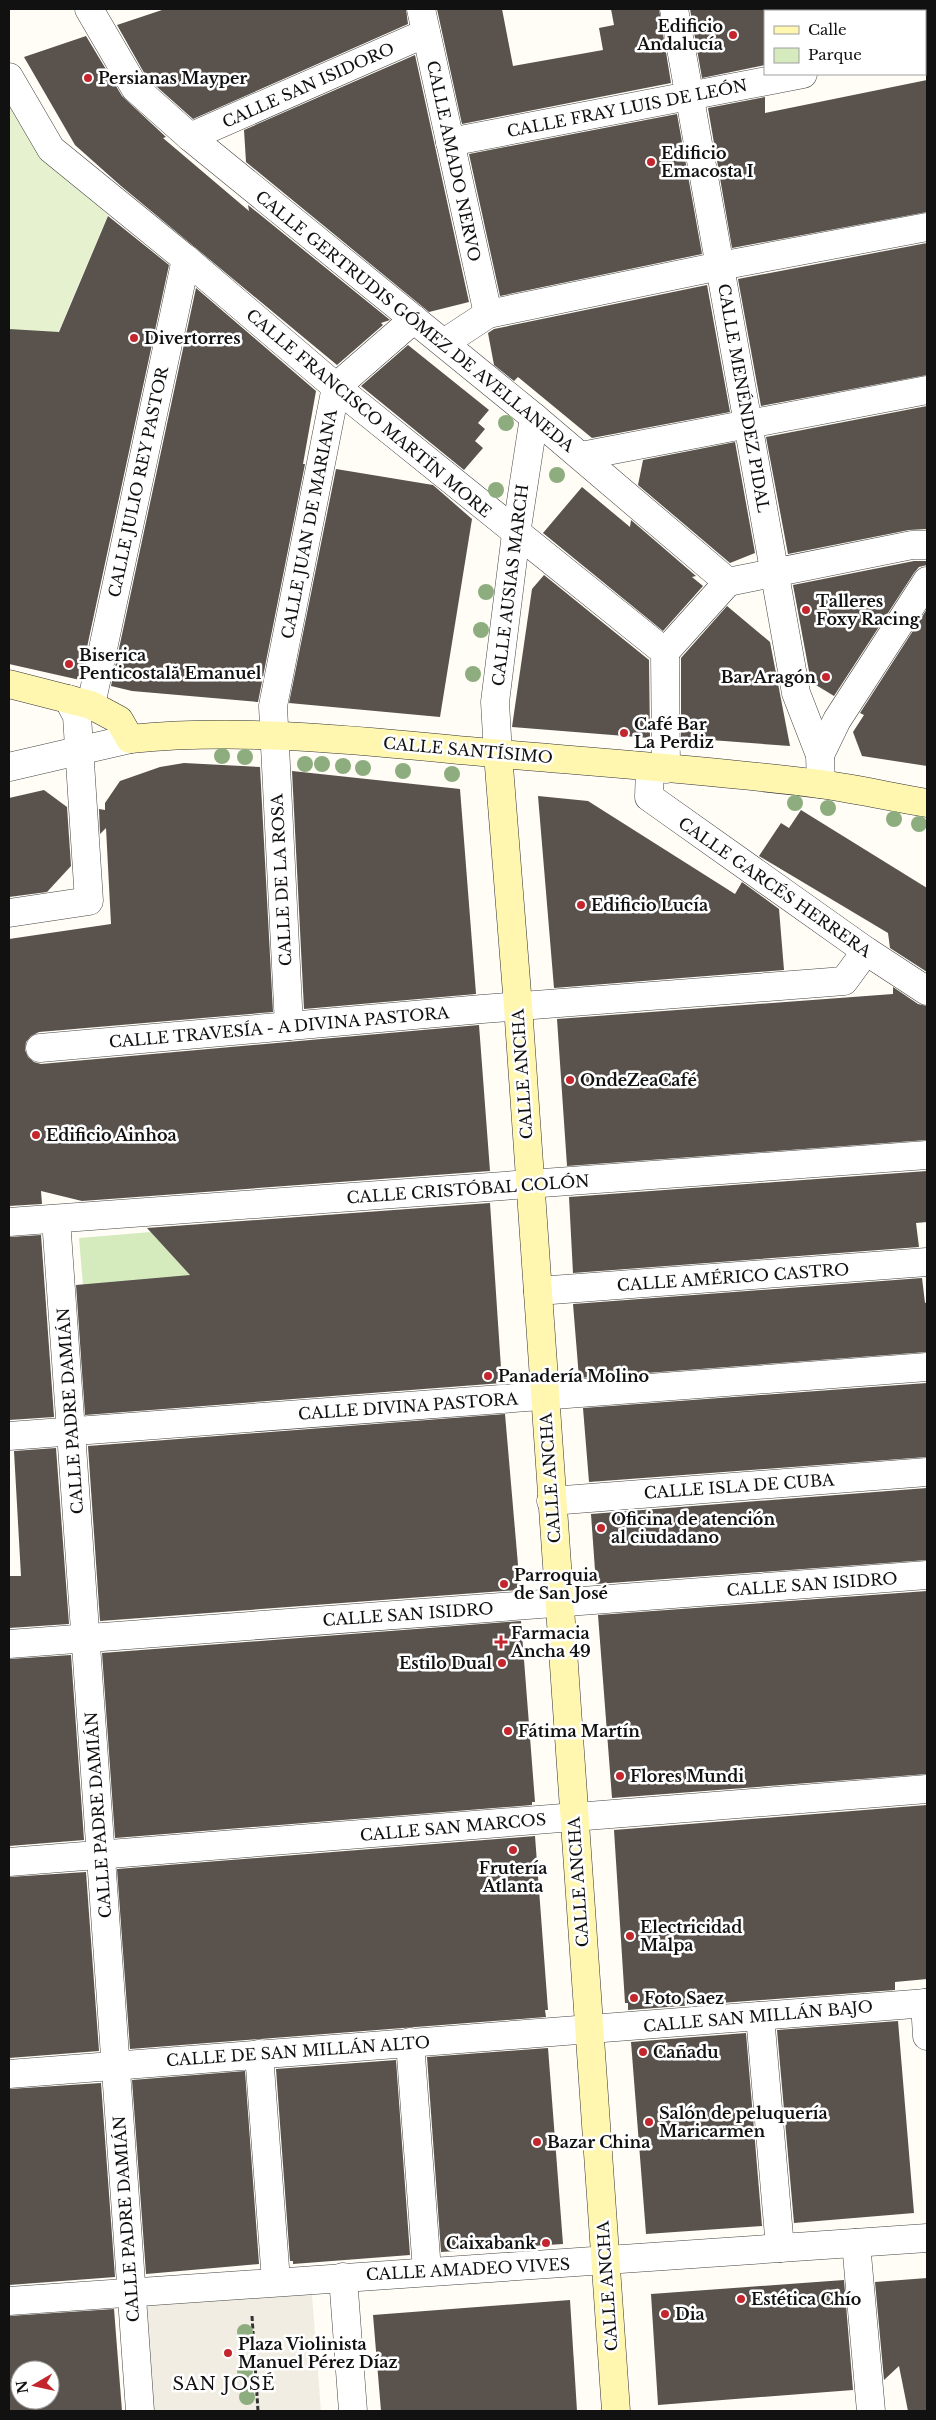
<svg xmlns="http://www.w3.org/2000/svg" width="936" height="2420" viewBox="0 0 936 2420" font-family="'Libre Baskerville',serif">
<style>
.green{fill:#d5ebbd}
.pitch{fill:#e6f2cf}
.plaza{fill:#f1ede2}
.building{fill:#5a524d;fill-rule:evenodd}
.lines{fill:none;stroke-linecap:round;stroke-linejoin:round}
.minor-casing{stroke:#444;stroke-width:29}
.secondary-casing{stroke:#333;stroke-width:29}
.path{stroke:#333;stroke-width:3;stroke-dasharray:5 2.5;stroke-linecap:butt}
.minor{stroke:#fff;stroke-width:28}
.secondary{stroke:#fff6b0;stroke-width:28}
.tree{fill:#8dad7f}
.poi-dot{fill:#c4262e;stroke:#fff;stroke-width:2}
.labels{text-anchor:middle;dominant-baseline:central;stroke-width:5;stroke-linejoin:round;paint-order:stroke}
.poi-label{font-size:16px;font-weight:bold;fill:#111;stroke:#fff;text-anchor:start}
.street-label{font-size:16px;fill:#111;stroke:#fff}
.neighbourhood-label{font-size:18px;letter-spacing:1px;fill:#111;stroke:#fff}
</style>
<rect width="100%" height="100%" fill="#fffdf5"/>
<path class="green" d="M 151,1232 L 225,1313 L 83,1285 L 79,1238 Z"/>
<path class="pitch" d="M 9,93 L 43,153 L 108,215 L 39,378 L 9,459 Z"/>
<path class="plaza" d="M 311,2282 L 321,2411 L 144,2411 L 135,2295 Z"/>
<g class="building">
<path d="M 165,9 L 406,9 L 408,24 L 193,119 L 147,78 L 117,25 Z"/>
<path d="M 437,9 L 502,9 L 513,66 L 603,50 L 599,28 L 614,25 L 611,9 L 659,9 L 671,83 L 462,124 Z"/>
<path d="M 690,9 L 765,9 L 765,65 L 702,78 Z"/>
<path d="M 86,36 L 122,96 L 166,137 L 163,138 L 249,211 L 248,205 L 390,320 L 381,323 L 383,325 L 337,365 L 121,186 L 75,145 L 24,57 Z"/>
<path d="M 415,55 L 469,302 L 429,312 L 246,162 L 244,130 Z"/>
<path d="M 927,80 L 927,212 L 732,248 L 708,108 L 765,97 L 765,113 Z"/>
<path d="M 677,114 L 702,254 L 500,296 L 469,154 Z"/>
<path d="M 108,216 L 169,265 L 80,680 L 9,664 L 9,329 L 59,332 Z"/>
<path d="M 927,243 L 927,375 L 761,406 L 738,279 Z"/>
<path d="M 707,285 L 730,412 L 592,438 L 518,377 L 514,381 L 494,365 L 488,333 L 494,329 Z"/>
<path d="M 196,288 L 316,391 L 303,464 L 305,464 L 258,702 L 132,691 L 111,686 Z"/>
<path d="M 408,345 L 489,410 L 478,423 L 485,429 L 475,441 L 483,448 L 464,470 L 361,386 Z"/>
<path d="M 927,406 L 927,529 L 909,530 L 788,554 L 766,437 Z"/>
<path d="M 735,442 L 755,553 L 730,563 L 638,485 L 643,460 Z"/>
<path d="M 336,469 L 433,485 L 472,519 L 440,717 L 289,703 Z"/>
<path d="M 582,487 L 630,527 L 631,520 L 696,576 L 692,577 L 703,586 L 663,631 L 543,533 Z"/>
<path d="M 914,561 L 927,561 L 927,565 L 919,567 L 914,573 L 834,696 L 811,682 L 793,585 Z"/>
<path d="M 544,575 L 649,660 L 650,738 L 512,727 L 532,589 Z"/>
<path d="M 727,606 L 770,642 L 790,746 L 684,738 L 690,741 L 681,741 L 681,658 Z"/>
<path d="M 927,609 L 927,766 L 862,756 L 853,732 L 864,715 L 860,713 Z"/>
<path d="M 184,763 L 260,767 L 273,1012 L 39,1032 L 31,1036 L 26,1042 L 25,1050 L 28,1057 L 34,1062 L 41,1064 L 479,1025 L 490,1171 L 82,1201 L 41,1191 L 42,1204 L 9,1206 L 9,939 L 111,924 L 106,828 L 100,834 L 99,809 L 105,810 L 105,803 L 120,781 L 160,767 Z"/>
<path d="M 292,771 L 460,789 L 476,994 L 304,1009 Z"/>
<path d="M 44,790 L 67,807 L 71,866 L 47,892 L 9,897 L 9,798 Z"/>
<path d="M 538,796 L 588,801 L 735,894 L 742,882 L 779,909 L 784,970 L 554,988 Z"/>
<path d="M 801,810 L 927,888 L 927,972 L 890,948 L 888,933 L 759,856 L 781,823 L 789,828 Z"/>
<path d="M 893,987 L 918,1004 L 927,1006 L 927,1140 L 567,1166 L 557,1019 L 893,994 Z"/>
<path d="M 927,1171 L 927,1222 L 916,1223 L 919,1247 L 573,1273 L 569,1197 Z"/>
<path d="M 490,1203 L 502,1383 L 85,1415 L 76,1285 L 190,1275 L 147,1228 Z"/>
<path d="M 41,1235 L 54,1417 L 9,1420 L 9,1237 Z"/>
<path d="M 922,1278 L 925,1303 L 927,1302 L 927,1352 L 579,1378 L 573,1304 Z"/>
<path d="M 927,1383 L 927,1457 L 589,1482 L 583,1408 Z"/>
<path d="M 505,1414 L 520,1588 L 518,1590 L 100,1621 L 88,1446 Z"/>
<path d="M 56,1448 L 69,1624 L 9,1628 L 9,1576 L 21,1576 L 14,1451 Z"/>
<path d="M 927,1488 L 927,1560 L 596,1584 L 591,1514 Z"/>
<path d="M 927,1591 L 927,1774 L 612,1798 L 598,1615 Z"/>
<path d="M 521,1621 L 535,1802 L 532,1802 L 532,1805 L 115,1838 L 102,1653 Z"/>
<path d="M 71,1655 L 84,1840 L 9,1846 L 9,1659 Z"/>
<path d="M 927,1805 L 927,1979 L 895,1982 L 895,1990 L 628,2010 L 628,2003 L 625,2003 L 614,1830 Z"/>
<path d="M 535,1836 L 548,2010 L 545,2010 L 546,2017 L 130,2049 L 117,1869 Z"/>
<path d="M 86,1872 L 99,2051 L 9,2058 L 9,1877 Z"/>
<path d="M 898,2021 L 914,2213 L 794,2223 L 777,2030 Z"/>
<path d="M 746,2033 L 762,2226 L 646,2234 L 631,2042 Z"/>
<path d="M 548,2048 L 563,2244 L 441,2252 L 427,2057 Z"/>
<path d="M 396,2060 L 410,2255 L 293,2264 L 293,2261 L 290,2261 L 276,2069 Z"/>
<path d="M 245,2071 L 259,2264 L 146,2274 L 132,2080 Z"/>
<path d="M 101,2083 L 115,2277 L 9,2285 L 9,2089 Z"/>
<path d="M 927,2278 L 927,2411 L 908,2411 L 899,2366 L 884,2380 L 875,2282 Z"/>
<path d="M 844,2280 L 853,2390 L 658,2405 L 651,2294 Z"/>
<path d="M 570,2300 L 577,2411 L 381,2411 L 373,2315 Z"/>
<path d="M 114,2309 L 122,2411 L 9,2411 L 9,2316 ZM 20,2370 L 50,2370 L 50,2400 L 20,2400 Z"/>
</g>
<g class="lines">
<g class="minor-casing">
<g id="minor">
<path d="M 89,9 L 135,88 L 190,137 L 534,417 L 728,582 L 912,545 L 927,545"/>
<path d="M 421,9 L 488,314"/>
<path d="M 674,9 L 796,693 L 820,755 L 821,784"/>
<path d="M 925,50 L 927,50"/>
<path d="M 9,77 L 51,149 L 186,259 L 336,387 L 665,652 L 666,769"/>
<path d="M 190,137 L 426,33"/>
<path d="M 450,142 L 803,74"/>
<path d="M 444,343 L 488,314 L 720,266 L 927,227"/>
<path d="M 581,456 L 927,390"/>
<path d="M 665,652 L 728,582"/>
<path d="M 91,705 L 186,259"/>
<path d="M 498,754 L 495,702 L 516,534 L 534,417"/>
<path d="M 820,755 L 837,720 L 927,581"/>
<path d="M 9,767 L 130,739"/>
<path d="M 650,768 L 649,797 L 866,951 L 927,991"/>
<path d="M 9,913 L 89,901 L 77,716 L 68,699"/>
<path d="M 289,1026 L 273,706 L 336,387 L 414,319"/>
<path d="M 40,1048 L 482,1009 L 844,981 L 866,951"/>
<path d="M 56,1219 L 140,2411"/>
<path d="M 9,1222 L 927,1155"/>
<path d="M 538,1291 L 927,1262"/>
<path d="M 9,1436 L 927,1367"/>
<path d="M 551,1501 L 927,1472"/>
<path d="M 9,1644 L 927,1575"/>
<path d="M 9,1862 L 927,1789"/>
<path d="M 925,2003 L 927,2036"/>
<path d="M 760,2016 L 780,2248"/>
<path d="M 410,2042 L 427,2271"/>
<path d="M 259,2054 L 276,2281"/>
<path d="M 9,2074 L 927,2003"/>
<path d="M 856,2243 L 871,2411"/>
<path d="M 343,2277 L 353,2411"/>
<path d="M 9,2301 L 927,2238"/>
</g>
</g>
<g class="secondary-casing">
<g id="secondary">
<path d="M 9,684 L 91,705 L 119,720 L 130,739 C 251,727 371,742 491,753 C 601,763 711,770 820,784 C 856,789 892,797 927,803"/>
<path d="M 498,754 L 518,1006 L 616,2411"/>
</g>
</g>
<path class="path" d="M 252,2316 L 258,2411"/>
<use href="#minor" class="minor"/>
<use href="#secondary" class="secondary"/>
</g>
<g class="tree">
<circle cx="506" cy="423" r="8"/>
<circle cx="557" cy="475" r="8"/>
<circle cx="496" cy="490" r="8"/>
<circle cx="486" cy="592" r="8"/>
<circle cx="481" cy="630" r="8"/>
<circle cx="473" cy="674" r="8"/>
<circle cx="222" cy="756" r="8"/>
<circle cx="245" cy="757" r="8"/>
<circle cx="305" cy="764" r="8"/>
<circle cx="322" cy="764" r="8"/>
<circle cx="343" cy="766" r="8"/>
<circle cx="363" cy="768" r="8"/>
<circle cx="403" cy="771" r="8"/>
<circle cx="452" cy="774" r="8"/>
<circle cx="795" cy="803" r="8"/>
<circle cx="828" cy="808" r="8"/>
<circle cx="894" cy="819" r="8"/>
<circle cx="919" cy="824" r="8"/>
<circle cx="245" cy="2332" r="8"/>
<circle cx="245" cy="2371" r="8"/>
<circle cx="247" cy="2397" r="8"/>
</g>
<g class="poi-dot">
<circle cx="733" cy="35" r="5"/>
<circle cx="88" cy="78" r="5"/>
<circle cx="651" cy="162" r="5"/>
<circle cx="134" cy="338" r="5"/>
<circle cx="806" cy="610" r="5"/>
<circle cx="69" cy="664" r="5"/>
<circle cx="826" cy="677" r="5"/>
<circle cx="624" cy="733" r="5"/>
<circle cx="581" cy="905" r="5"/>
<circle cx="570" cy="1080" r="5"/>
<circle cx="36" cy="1135" r="5"/>
<circle cx="488" cy="1376" r="5"/>
<circle cx="601" cy="1528" r="5"/>
<circle cx="504" cy="1584" r="5"/>
<path d="M498.5 1634.5h5v5h5v5h-5v5h-5v-5h-5v-5h5z"/>
<circle cx="502" cy="1663" r="5"/>
<circle cx="508" cy="1731" r="5"/>
<circle cx="620" cy="1776" r="5"/>
<circle cx="513" cy="1850" r="5"/>
<circle cx="630" cy="1936" r="5"/>
<circle cx="634" cy="1998" r="5"/>
<circle cx="643" cy="2052" r="5"/>
<circle cx="649" cy="2122" r="5"/>
<circle cx="537" cy="2142" r="5"/>
<circle cx="546" cy="2243" r="5"/>
<circle cx="741" cy="2299" r="5"/>
<circle cx="665" cy="2314" r="5"/>
<circle cx="228" cy="2353" r="5"/>
</g>
<g class="labels">
<g class="poi-label">
<text x="723" y="26" text-anchor="end">Edificio<tspan x="723" dy="18">Andalucía</tspan></text>
<text x="98" y="78">Persianas Mayper</text>
<text x="661" y="153">Edificio<tspan x="661" dy="18">Emacosta I</tspan></text>
<text x="144" y="338">Divertorres</text>
<text x="816" y="601">Talleres<tspan x="816" dy="18">Foxy Racing</tspan></text>
<text x="79" y="655">Biserica<tspan x="79" dy="18">Penticostală Emanuel</tspan></text>
<text x="816" y="677" text-anchor="end">Bar Aragón</text>
<text x="634" y="724">Café Bar<tspan x="634" dy="18">La Perdiz</tspan></text>
<text x="591" y="905">Edificio Lucía</text>
<text x="580" y="1080">OndeZeaCafé</text>
<text x="46" y="1135">Edificio Ainhoa</text>
<text x="498" y="1376">Panadería Molino</text>
<text x="611" y="1519">Oficina de atención<tspan x="611" dy="18">al ciudadano</tspan></text>
<text x="514" y="1575">Parroquia<tspan x="514" dy="18">de San José</tspan></text>
<text x="511" y="1633">Farmacia<tspan x="511" dy="18">Ancha 49</tspan></text>
<text x="492" y="1663" text-anchor="end">Estilo Dual</text>
<text x="518" y="1731">Fátima Martín</text>
<text x="630" y="1776">Flores Mundi</text>
<text x="513" y="1868" text-anchor="middle">Frutería<tspan x="513" dy="18">Atlanta</tspan></text>
<text x="640" y="1927">Electricidad<tspan x="640" dy="18">Malpa</tspan></text>
<text x="644" y="1998">Foto Saez</text>
<text x="653" y="2052">Cañadu</text>
<text x="659" y="2113">Salón de peluquería<tspan x="659" dy="18">Maricarmen</tspan></text>
<text x="547" y="2142">Bazar China</text>
<text x="536" y="2243" text-anchor="end">Caixabank</text>
<text x="751" y="2299">Estética Chío</text>
<text x="675" y="2314">Dia</text>
<text x="238" y="2344">Plaza Violinista<tspan x="238" dy="18">Manuel Pérez Díaz</tspan></text>
</g>
<g class="street-label">
<text transform="translate(308 85) rotate(-24)">CALLE SAN ISIDORO</text>
<text transform="translate(627 108) rotate(-11)">CALLE FRAY LUIS DE LEÓN</text>
<text transform="translate(454 161) rotate(78)">CALLE AMADO NERVO</text>
<text transform="translate(415 321) rotate(39)">CALLE GERTRUDIS GÓMEZ DE AVELLANEDA</text>
<text transform="translate(744 398) rotate(80)">CALLE MENÉNDEZ PIDAL</text>
<text transform="translate(369 413) rotate(40)">CALLE FRANCISCO MARTÍN MORE</text>
<text transform="translate(138 482) rotate(-78)">CALLE JULIO REY PASTOR</text>
<text transform="translate(309 524) rotate(-79)">CALLE JUAN DE MARIANA</text>
<text transform="translate(510 585) rotate(-83)">CALLE AUSIAS MARCH</text>
<text transform="translate(468 750) rotate(5)">CALLE SANTÍSIMO</text>
<text transform="translate(281 880) rotate(-93)">CALLE DE LA ROSA</text>
<text transform="translate(775 887) rotate(35)">CALLE GARCÉS HERRERA</text>
<text transform="translate(279 1027) rotate(-5)">CALLE TRAVESÍA - A DIVINA PASTORA</text>
<text transform="translate(522 1074) rotate(-94)">CALLE ANCHA</text>
<text transform="translate(468 1189) rotate(-4)">CALLE CRISTÓBAL COLÓN</text>
<text transform="translate(733 1277) rotate(-4)">CALLE AMÉRICO CASTRO</text>
<text transform="translate(408 1406) rotate(-4)">CALLE DIVINA PASTORA</text>
<text transform="translate(70 1411) rotate(-94)">CALLE PADRE DAMIÁN</text>
<text transform="translate(550 1478) rotate(-94)">CALLE ANCHA</text>
<text transform="translate(739 1486) rotate(-4)">CALLE ISLA DE CUBA</text>
<text transform="translate(812 1584) rotate(-4)">CALLE SAN ISIDRO</text>
<text transform="translate(408 1614) rotate(-4)">CALLE SAN ISIDRO</text>
<text transform="translate(98 1815) rotate(-94)">CALLE PADRE DAMIÁN</text>
<text transform="translate(453 1827) rotate(-5)">CALLE SAN MARCOS</text>
<text transform="translate(578 1882) rotate(-94)">CALLE ANCHA</text>
<text transform="translate(758 2016) rotate(-5)">CALLE SAN MILLÁN BAJO</text>
<text transform="translate(298 2051) rotate(-4)">CALLE DE SAN MILLÁN ALTO</text>
<text transform="translate(126 2219) rotate(-94)">CALLE PADRE DAMIÁN</text>
<text transform="translate(468 2269) rotate(-3)">CALLE AMADEO VIVES</text>
<text transform="translate(607 2286) rotate(-94)">CALLE ANCHA</text>
</g>
<g class="neighbourhood-label">
<text x="224" y="2384">SAN JOSÉ</text>
</g>
</g>
<rect width="936" height="2420" fill="none" stroke="#111111" stroke-width="20"/>
<rect x="764" y="10" width="162" height="65" fill="#ffffff" stroke="#a0a0a0"/>
<rect x="774" y="26" width="25" height="8" fill="#fff6b0" stroke="#a0a0a0"/>
<text x="808" y="35" font-size="15" fill="#111111">Calle</text>
<rect x="774" y="48" width="25" height="15" fill="#d5ebbd" stroke="#a0a0a0"/>
<text x="808" y="60" font-size="15" fill="#111111">Parque</text>
<g transform="translate(35 2385) rotate(261)"><circle r="24" fill="#ffffff" stroke="#a0a0a0"/>
<path d="M0-4L9 19L0 12L-9 19Z" fill="#c4262e"/>
<text y="-8" font-size="14" font-weight="bold" text-anchor="middle" fill="#111111">N</text>
</g>
</svg>
